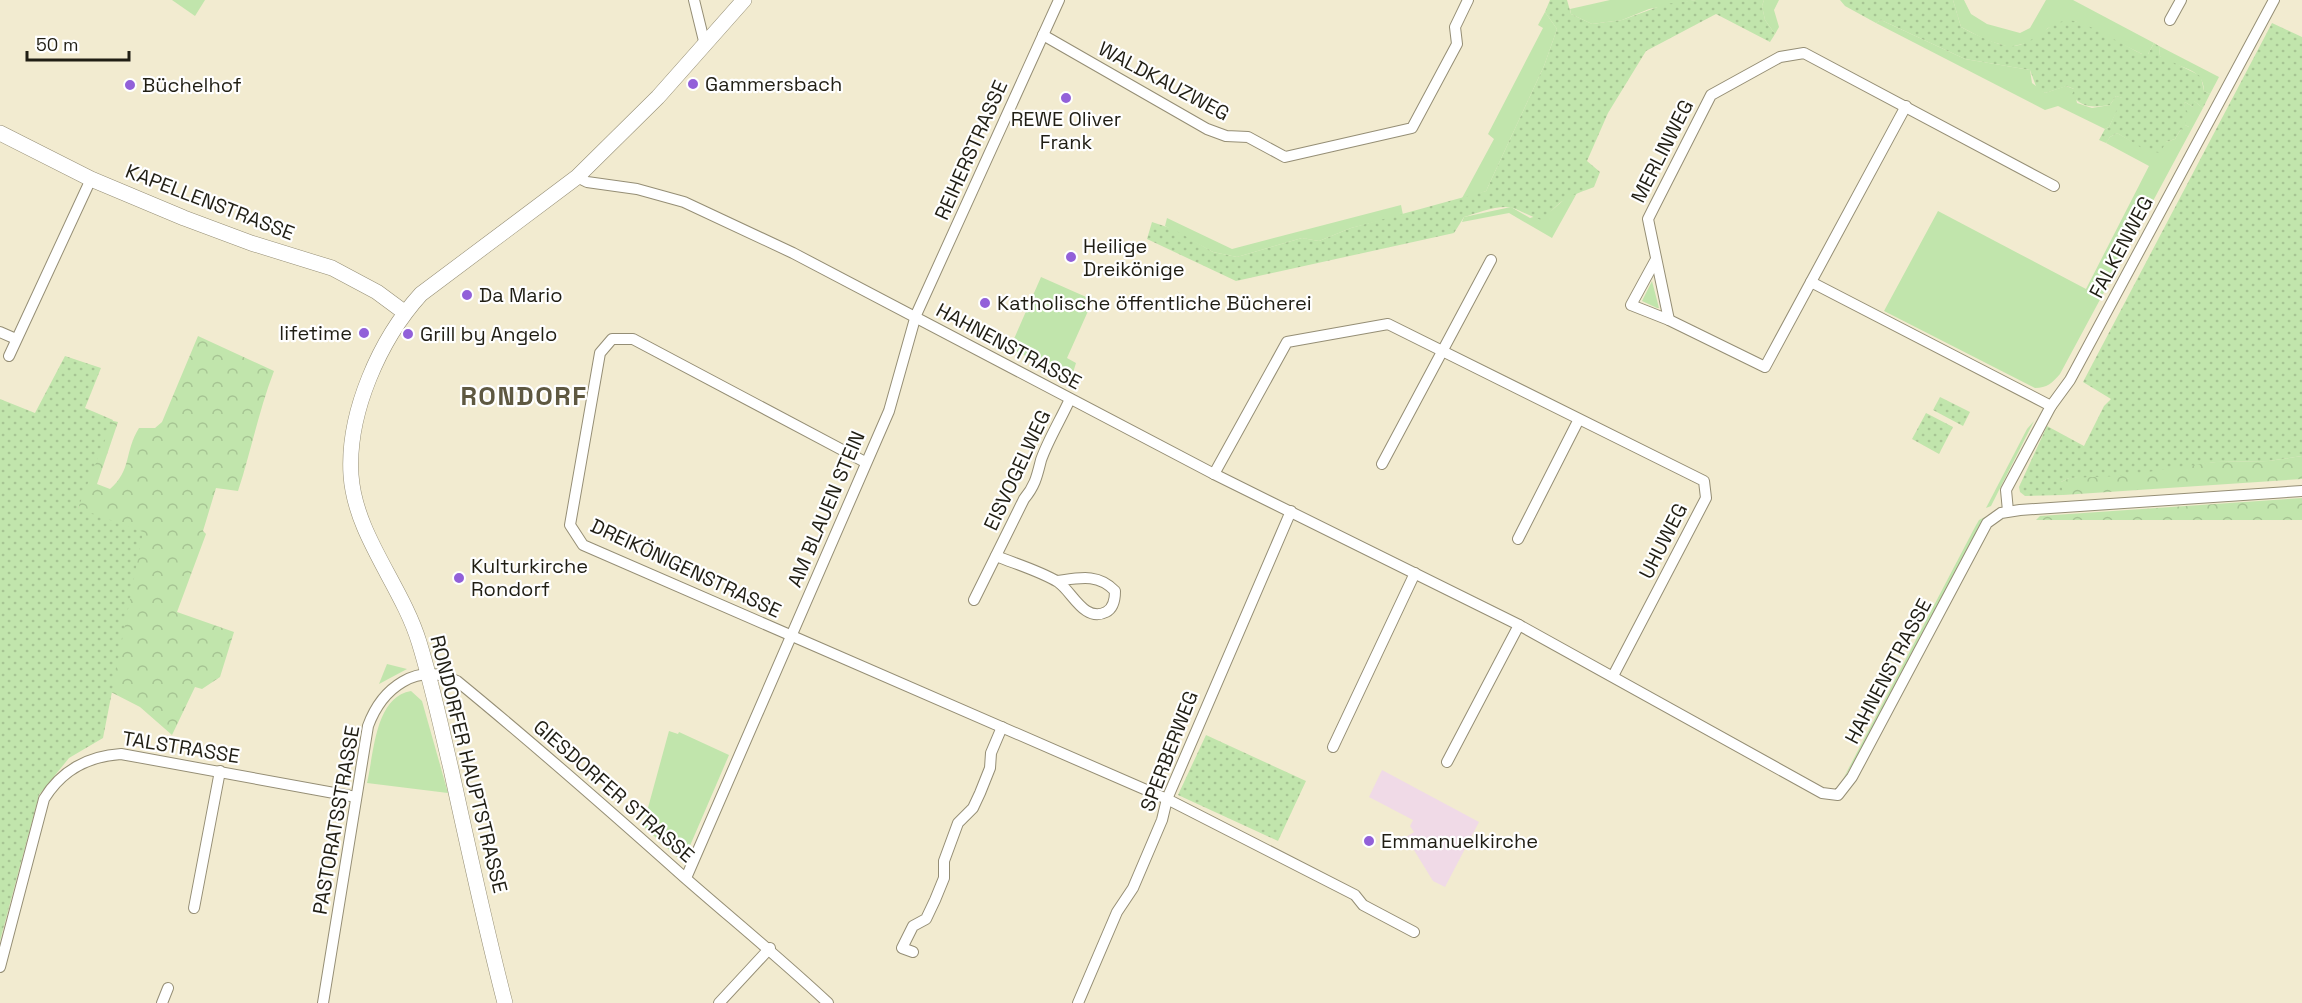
<svg xmlns="http://www.w3.org/2000/svg" width="2302" height="1003" viewBox="0 0 2302 1003" font-family="'Space Grotesk',sans-serif">
<style>
.education{fill:#f0dae7}
.grass{fill:#c1e5ac}
.forest{fill:url(#forest-crowns)}
.park{fill:url(#park-dots)}
.lines{fill:none;stroke-linecap:round;stroke-linejoin:round}
.street-casing{stroke:#958e75;stroke-width:12}
.secondary-casing{stroke:#958e75;stroke-width:16}
.street{stroke:#fff;stroke-width:10}
.secondary{stroke:#fff;stroke-width:15}
.poi-dot{fill:#9260d9;stroke:#fff;stroke-width:2}
.labels{text-anchor:middle;dominant-baseline:central;stroke-width:4.5;stroke-linejoin:round;paint-order:stroke}
.street-label{font-size:20px;fill:#201e14;stroke:#fff}
.poi-label{font-size:20px;fill:#201e14;stroke:#fff;text-anchor:start}
.district-label{font-size:26px;font-weight:bold;letter-spacing:1.5px;fill:#5e5841;stroke:#fff}
</style>
<defs>
<pattern id="forest-crowns" width="20" height="18" patternUnits="userSpaceOnUse" patternTransform="scale(1.5)"><rect width="20" height="18" fill="#c1e5ac"/><path d="M2 6a3 3 0 1 1 6 0M12 15a3 3 0 1 1 6 0" fill="none" stroke="#a6c493"/></pattern>
<pattern id="park-dots" width="8" height="8" patternUnits="userSpaceOnUse" patternTransform="scale(1.5)"><rect width="8" height="8" fill="#c1e5ac"/><path d="M2 2h.1M6 6h.1" fill="none" stroke="#a6c493" stroke-width="1.8" stroke-linecap="round"/></pattern>
</defs>
<rect width="100%" height="100%" fill="#f2ebd0"/>
<path class="education" d="M 1382,770 L 1479,822 L 1445,887 L 1433,881 L 1406,837 L 1414,832 L 1410,826 L 1413,820 L 1369,797 Z"/>
<g class="grass">
<path d="M 172,0 L 205,0 L 195,16 Z"/>
<path d="M 1610,0 L 1696,0 L 1649,9 L 1622,20 L 1592,24 L 1571,14 L 1570,9 Z"/>
<path d="M 1764,0 L 1779,0 L 1774,10 L 1779,27 L 1775,34 L 1765,20 L 1762,6 Z"/>
<path d="M 1953,0 L 1964,0 L 1971,14 L 1987,24 L 2020,33 L 2030,28 L 2046,0 L 2073,0 L 2154,43 L 2148,54 L 2142,54 L 2075,21 L 2048,28 L 2038,38 L 2027,43 L 2009,47 L 1986,40 L 1961,27 Z"/>
<path d="M 1545,12 L 1557,29 L 1544,66 L 1486,191 L 1461,200 L 1494,139 L 1488,134 L 1543,28 L 1538,25 Z"/>
<path d="M 1881,20 L 1965,59 L 2030,70 L 2032,83 L 2045,93 L 2066,86 L 2074,89 L 2077,103 L 2092,108 L 2110,105 L 2116,96 L 2123,98 L 2109,127 L 2105,129 L 2058,106 L 2045,110 L 1876,23 Z"/>
<path d="M 2159,46 L 2219,77 L 2210,94 L 2204,91 C 2204,65 2174,69 2160,56 Z"/>
<path d="M 2193,100 L 2203,108 L 2060,374 C 2052,383 2047,388 2035,388 L 1884,311 L 1938,211 L 2086,289 L 2149,166 L 2106,143 L 2110,137 L 2117,133 L 2145,149 L 2175,139 L 2181,129 L 2189,127 L 2185,125 L 2184,104 L 2185,102 L 2193,107 Z"/>
<path d="M 1577,193 L 1552,238 L 1509,213 L 1462,222 L 1464,217 L 1511,207 L 1530,218 L 1550,212 L 1568,196 Z"/>
<path d="M 1401,205 L 1403,215 L 1351,228 L 1319,241 L 1302,238 L 1237,257 L 1213,252 L 1165,226 L 1167,218 L 1232,249 Z"/>
<path d="M 1041,277 L 1093,300 L 1067,358 L 1076,363 L 1071,379 L 1010,348 Z"/>
<path d="M 1652,281 L 1659,308 L 1657,308 L 1642,301 Z"/>
<path d="M 2034,421 L 1991,506 L 1986,508 L 2027,429 Z"/>
<path d="M 1985,517 L 1857,757 L 1842,781 L 1975,527 L 1979,520 Z"/>
<path d="M 387,664 L 407,669 L 379,684 Z"/>
<path d="M 411,691 L 422,701 L 448,793 L 367,783 C 374,753 375,697 411,691 Z"/>
<path d="M 669,731 L 678,734 L 679,732 L 729,755 L 686,855 L 677,857 L 643,826 Z"/>
</g>
<g class="forest">
<path d="M 198,336 L 274,371 C 259,410 251,451 238,491 L 216,488 L 203,531 L 206,534 L 177,612 L 234,632 L 220,677 L 202,689 L 195,687 L 172,735 L 140,707 L 103,688 L 78,513 L 80,489 L 99,418 L 118,422 L 97,484 L 110,489 C 132,470 124,452 139,428 L 155,428 L 162,422 Z"/>
<path d="M 2302,456 L 2302,479 L 2063,495 L 2060,490 L 2061,482 L 2069,478 L 2216,462 L 2269,461 Z"/>
<path d="M 2302,498 L 2302,520 L 2036,520 L 2040,516 Z"/>
</g>
<g class="park">
<path d="M 1550,0 L 1567,0 L 1571,14 L 1592,24 L 1622,20 L 1666,4 L 1696,0 L 1764,0 L 1762,6 L 1765,20 L 1775,34 L 1770,42 L 1716,14 L 1646,51 L 1608,113 L 1587,161 L 1600,172 L 1594,187 C 1573,195 1556,200 1545,221 C 1533,218 1524,212 1513,208 C 1500,204 1477,213 1464,217 L 1454,233 L 1236,281 L 1147,239 L 1152,222 L 1173,229 L 1213,252 L 1237,257 L 1302,238 L 1319,241 L 1351,228 L 1486,191 L 1544,66 L 1557,29 L 1545,12 Z"/>
<path d="M 1840,0 L 1953,0 L 1961,27 C 1972,33 2000,47 2012,46 C 2037,45 2050,16 2075,21 C 2089,24 2127,47 2142,54 L 2148,54 L 2154,43 L 2159,46 L 2160,56 L 2197,74 L 2201,77 L 2204,91 L 2210,94 L 2203,108 L 2194,101 L 2193,107 L 2185,102 L 2184,106 L 2188,113 L 2185,125 L 2189,127 L 2186,133 L 2181,129 L 2175,139 L 2166,142 L 2160,153 L 2145,150 L 2117,133 L 2110,137 L 2106,143 L 2099,140 L 2105,129 L 2109,127 L 2122,98 L 2116,96 L 2110,105 C 2095,107 2082,109 2072,95 L 2074,89 L 2067,86 L 2045,93 L 2037,89 L 2030,70 L 1965,59 L 1881,20 L 1876,23 L 1845,6 Z"/>
<path d="M 2272,23 L 2302,37 L 2302,456 L 2269,461 L 2216,462 L 2120,476 L 2069,478 L 2061,482 L 2063,495 L 2025,496 L 2020,492 L 2019,487 L 2047,426 L 2084,446 L 2104,406 L 2111,399 L 2083,382 Z"/>
<path d="M 65,356 L 101,368 L 85,408 L 113,420 L 78,508 L 143,532 L 103,738 L 69,758 L 39,795 L 0,941 L 0,399 L 35,413 Z"/>
<path d="M 1940,397 L 1970,412 L 1963,426 L 1933,410 Z"/>
<path d="M 1926,413 L 1953,427 L 1939,454 L 1912,439 Z"/>
<path d="M 1206,735 L 1306,781 L 1278,841 L 1178,795 Z"/>
</g>
<g class="lines">
<g class="street-casing">
<g id="street">
<path d="M 694,0 L 705,45"/>
<path d="M 2170,20 L 2181,0"/>
<path d="M 1043,35 L 1207,129 L 1226,136 L 1248,137 L 1285,157 L 1412,128 L 1457,44 L 1455,27 L 1468,0"/>
<path d="M 577,177 L 587,182 L 637,189 L 684,202 L 793,253 L 1214,474 L 1519,625 L 1822,793 L 1838,795 L 1852,777 L 1987,523 L 2001,513 L 2020,510 L 2302,491"/>
<path d="M 1655,261 L 1631,305 L 1669,320 L 1765,367 L 1906,106"/>
<path d="M 1811,282 L 2051,406"/>
<path d="M 1669,320 L 1648,219 L 1653,209 L 1711,95 L 1780,57 L 1804,53 L 2054,186"/>
<path d="M 0,332 L 16,339"/>
<path d="M 9,356 L 91,179"/>
<path d="M 865,462 L 633,339 L 612,339 L 600,353 L 570,525 L 583,545 L 1167,799 L 1355,895 L 1363,905 L 1414,932"/>
<path d="M 1382,464 L 1491,260"/>
<path d="M 1214,474 L 1287,342 L 1388,324 L 1704,481 L 1706,498 L 1613,676"/>
<path d="M 2008,511 L 2006,490 L 2051,406 L 2070,380 L 2274,0"/>
<path d="M 1518,539 L 1578,421"/>
<path d="M 996,556 C 1016,564 1040,571 1058,582 C 1072,591 1084,623 1106,612 C 1114,608 1115,599 1115,591 C 1098,573 1079,578 1057,581"/>
<path d="M 974,600 L 1024,499 C 1035,486 1037,476 1041,460 C 1048,440 1061,419 1070,399"/>
<path d="M 1333,747 L 1415,573"/>
<path d="M 1447,762 L 1519,625"/>
<path d="M 686,878 L 889,411 L 916,315 L 1059,0"/>
<path d="M 194,908 L 220,771"/>
<path d="M 913,952 L 902,948 L 913,926 L 926,919 L 935,900 L 944,878 L 944,861 L 958,823 L 973,808 L 980,793 L 990,768 L 991,753 L 1002,727"/>
<path d="M 0,967 L 44,799 C 61,771 88,756 121,754 L 356,797"/>
<path d="M 162,1003 L 168,988"/>
<path d="M 323,1003 L 368,726 C 382,688 417,661 457,681 C 534,744 609,810 684,877 C 732,919 781,959 828,1003"/>
<path d="M 719,1003 L 770,948"/>
<path d="M 1078,1003 L 1117,912 L 1133,888 L 1162,820 L 1167,799 L 1291,511"/>
</g>
</g>
<g class="secondary-casing">
<g id="secondary">
<path d="M 0,133 L 91,179 L 184,218 L 251,243 L 332,268 L 377,292 L 404,312"/>
<path d="M 505,1003 C 485,926 468,847 451,769 C 441,727 432,684 419,642 C 402,586 355,535 351,475 C 347,413 380,339 421,294 L 577,177 L 658,97 L 744,0"/>
</g>
</g>
<use href="#street" class="street"/>
<use href="#secondary" class="secondary"/>
</g>
<g class="poi-dot">
<circle cx="693" cy="84" r="6"/>
<circle cx="130" cy="85" r="6"/>
<circle cx="1066" cy="98" r="6"/>
<circle cx="1071" cy="257" r="6"/>
<circle cx="467" cy="295" r="6"/>
<circle cx="985" cy="303" r="6"/>
<circle cx="364" cy="333" r="6"/>
<circle cx="408" cy="334" r="6"/>
<circle cx="459" cy="578" r="6"/>
<circle cx="1369" cy="841" r="6"/>
</g>
<g class="labels">
<g class="street-label">
<text transform="translate(1164 81) rotate(28)">WALDKAUZWEG</text>
<text transform="translate(971 150) rotate(-66)">REIHERSTRASSE</text>
<text transform="translate(1662 151) rotate(-63)">MERLINWEG</text>
<text transform="translate(210 202) rotate(21)">KAPELLENSTRASSE</text>
<text transform="translate(2121 247) rotate(-62)">FALKENWEG</text>
<text transform="translate(1009 346) rotate(28)">HAHNENSTRASSE</text>
<text transform="translate(1017 470) rotate(-65)">EISVOGELWEG</text>
<text transform="translate(826 509) rotate(-67)">AM BLAUEN STEIN</text>
<text transform="translate(1663 541) rotate(-63)">UHUWEG</text>
<text transform="translate(686 568) rotate(25)">DREIKÖNIGENSTRASSE</text>
<text transform="translate(1888 671) rotate(-62)">HAHNENSTRASSE</text>
<text transform="translate(181 747) rotate(9)">TALSTRASSE</text>
<text transform="translate(1169 751) rotate(-69)">SPERBERWEG</text>
<text transform="translate(469 764) rotate(76)">RONDORFER HAUPTSTRASSE</text>
<text transform="translate(614 791) rotate(41)">GIESDORFER STRASSE</text>
<text transform="translate(336 820) rotate(-80)">PASTORATSSTRASSE</text>
</g>
<g class="poi-label">
<text x="705" y="84">Gammersbach</text>
<text x="142" y="85">Büchelhof</text>
<text x="1066" y="119" text-anchor="middle">REWE Oliver<tspan x="1066" dy="23">Frank</tspan></text>
<text x="1083" y="246">Heilige<tspan x="1083" dy="23">Dreikönige</tspan></text>
<text x="479" y="295">Da Mario</text>
<text x="997" y="303">Katholische öffentliche Bücherei</text>
<text x="352" y="333" text-anchor="end">lifetime</text>
<text x="420" y="334">Grill by Angelo</text>
<text x="471" y="566">Kulturkirche<tspan x="471" dy="23">Rondorf</tspan></text>
<text x="1381" y="841">Emmanuelkirche</text>
</g>
<g class="district-label">
<text x="524" y="396">RONDORF</text>
</g>
</g>
<path d="M27 51v9h102v-9" fill="none" stroke="#201e14" stroke-width="3"/>
<text x="36" y="51" font-size="18" fill="#201e14" stroke="#ffffff" stroke-width="4.5" paint-order="stroke">50 m</text>
</svg>
